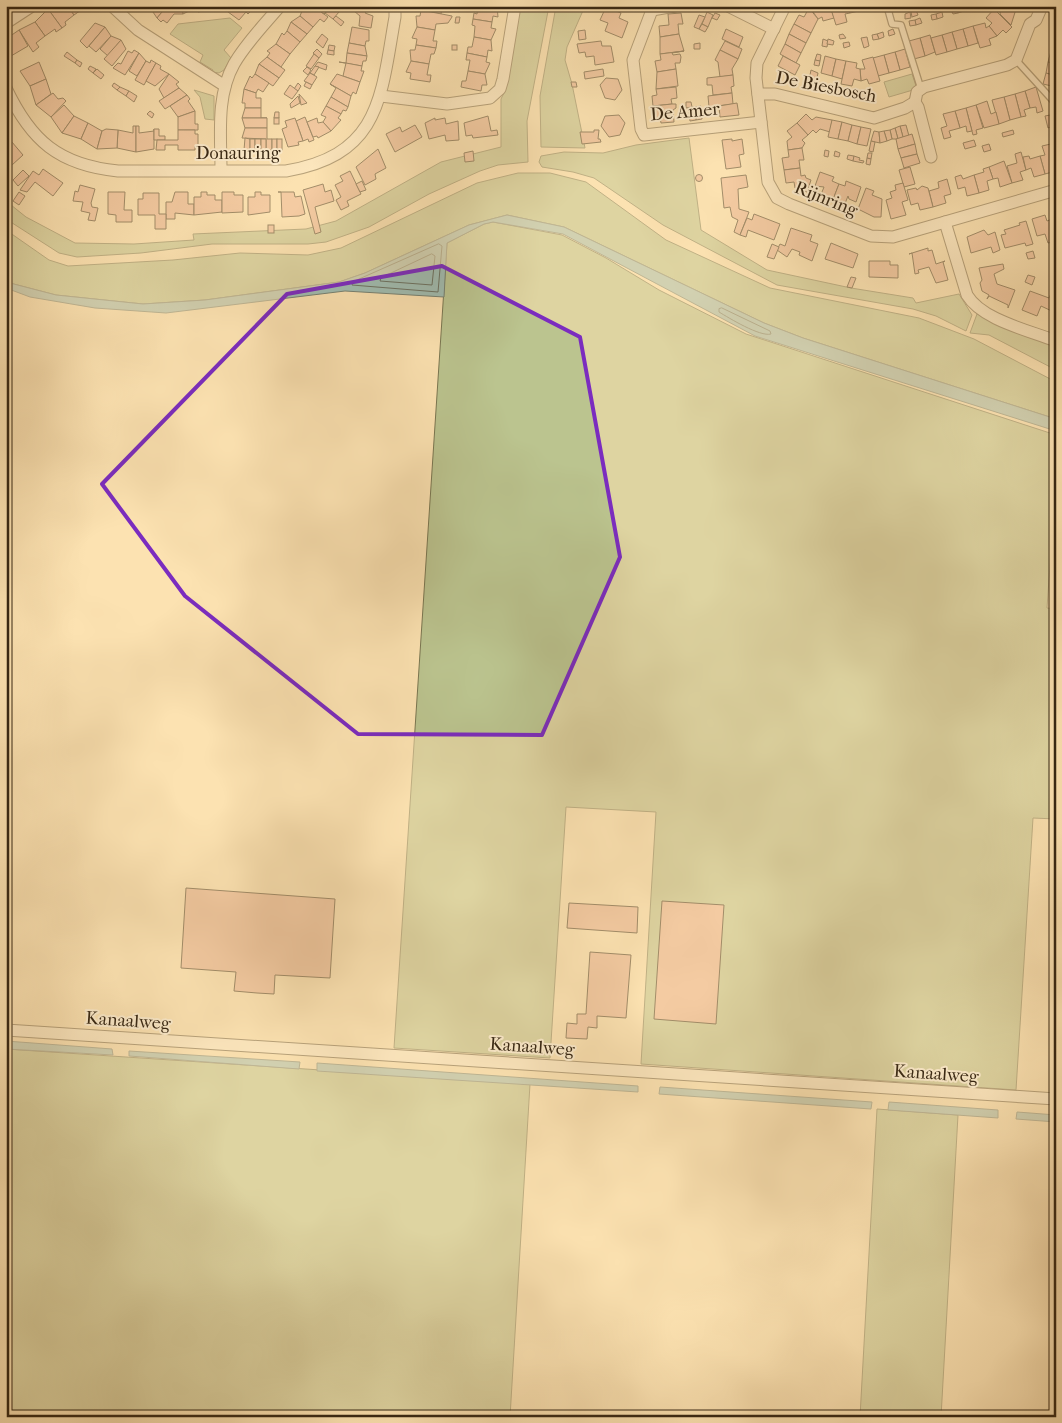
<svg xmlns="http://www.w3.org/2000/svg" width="1062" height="1423" viewBox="0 0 1062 1423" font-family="'IM FELL French Canon',serif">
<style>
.green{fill:#bbc48f;stroke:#797651}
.water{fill:#a0bdb2;stroke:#768172}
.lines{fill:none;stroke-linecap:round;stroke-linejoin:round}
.shore{stroke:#6c7262;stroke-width:1}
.building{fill:#ecaf90;stroke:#372713}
.lane-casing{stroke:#68563a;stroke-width:8}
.street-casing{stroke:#68563a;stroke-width:13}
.lane{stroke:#fdeccc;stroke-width:5.5}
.street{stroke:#fdeccc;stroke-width:11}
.marked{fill:none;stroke:#7b2cbf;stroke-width:4;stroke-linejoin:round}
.labels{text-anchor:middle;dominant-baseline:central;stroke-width:4;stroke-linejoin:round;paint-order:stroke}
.street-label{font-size:18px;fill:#372713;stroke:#fdeccc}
</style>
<rect width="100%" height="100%" fill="#fce2b1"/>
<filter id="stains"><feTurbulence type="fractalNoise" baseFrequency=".004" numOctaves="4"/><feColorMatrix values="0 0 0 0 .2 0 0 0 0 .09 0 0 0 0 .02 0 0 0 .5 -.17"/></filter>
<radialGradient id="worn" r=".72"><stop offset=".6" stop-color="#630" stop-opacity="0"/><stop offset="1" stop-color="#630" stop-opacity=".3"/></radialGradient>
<g class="green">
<path d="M 519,6 L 549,6 L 527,121 L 528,162 L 498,165 L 480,171 L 429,194 L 369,227 L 326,242 L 308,244 L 212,244 L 141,253 L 77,257 L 59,253 L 6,219 L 6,201 L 26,217 L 75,243 L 134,244 L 194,240 L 193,234 L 306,229 L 336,221 L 441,162 L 501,147 L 501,99 L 505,91 Z"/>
<path d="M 556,6 L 585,6 L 567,47 L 565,60 L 572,84 L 585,148 L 541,147 L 540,96 Z"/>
<path d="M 230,18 L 242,28 L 224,50 L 231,58 L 224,70 L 219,73 L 212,72 L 213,70 L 200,62 L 203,55 L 170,34 L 178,24 Z"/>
<path d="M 912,74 L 916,86 L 913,90 L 889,97 L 884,82 Z"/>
<path d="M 194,90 L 214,96 L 214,120 L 205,119 L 200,97 Z"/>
<path d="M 689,138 L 701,230 L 767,270 L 851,288 L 913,298 L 916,303 L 959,294 L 972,315 L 966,331 L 936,316 L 913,309 L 777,285 L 663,225 L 594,178 L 573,172 L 542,167 L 539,162 L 541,156 L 564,152 L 603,153 L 636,145 Z"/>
<path d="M 518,173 L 550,173 L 586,182 L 666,240 L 770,288 L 919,318 L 974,339 L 1056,382 L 1056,419 L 803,338 L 764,323 L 564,227 L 507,215 L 469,225 L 365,273 L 339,282 L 205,300 L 143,304 L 56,295 L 6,282 L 6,230 L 49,260 L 68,266 L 173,260 L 240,253 L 308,255 L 341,248 L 477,183 Z"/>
<path d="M 493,222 L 562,235 L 606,258 L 659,290 L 746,334 L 1056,435 L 1056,478 L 1047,608 L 1056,609 L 1056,819 L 1033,818 L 1016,1090 L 641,1064 L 656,812 L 566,807 L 550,1058 L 394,1048 L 447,243 L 484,224 Z"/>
<path d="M 977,314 L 1056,346 L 1056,370 L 989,335 L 970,333 Z"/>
<path d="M 6,1049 L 530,1084 L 510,1417 L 6,1417 Z"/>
<path d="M 877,1109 L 958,1115 L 941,1417 L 860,1417 Z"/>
</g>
<g class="water">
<path d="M 507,215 L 564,227 L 764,323 L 803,338 L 1056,419 L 1056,431 L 755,336 L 563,234 L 493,222 L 484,224 L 447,243 L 444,297 L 345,291 L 166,313 L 95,308 L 30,297 L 6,288 L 6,282 L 56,295 L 143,304 L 205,300 L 339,282 L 365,273 L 469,225 Z"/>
<path d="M 6,1041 L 112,1049 L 113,1055 L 6,1049 Z"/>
<path d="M 129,1051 L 300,1062 L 299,1069 L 129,1056 Z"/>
<path d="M 317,1063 L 638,1086 L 638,1092 L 317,1071 Z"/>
<path d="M 660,1087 L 872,1102 L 871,1109 L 659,1094 Z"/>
<path d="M 889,1102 L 998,1110 L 998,1118 L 888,1110 Z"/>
<path d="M 1017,1112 L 1056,1115 L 1056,1122 L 1016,1119 Z"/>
</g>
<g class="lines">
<g class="shore">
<path d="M 439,244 L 442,246 L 438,292 L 352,285 L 353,282 Z"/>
<path d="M 432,254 L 435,256 L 432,285 L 380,281 L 381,278 Z"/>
<path d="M 722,308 L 770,331 L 771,334 C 760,337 729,318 719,312 L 719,309 Z"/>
</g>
</g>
<g class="building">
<path d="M 52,6 L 68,6 L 74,15 L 65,22 L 66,25 L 62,28 L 48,9 Z"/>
<path d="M 68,6 L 84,6 L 84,8 L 74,15 Z"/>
<path d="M 154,6 L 167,6 L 157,18 L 151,9 Z"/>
<path d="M 167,6 L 182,8 L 183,14 L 174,14 L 167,23 L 163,20 L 161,22 L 157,18 Z"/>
<path d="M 182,6 L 193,6 L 193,9 L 183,14 Z"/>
<path d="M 193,6 L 203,6 L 203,11 L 198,12 L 197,9 L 193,9 Z"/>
<path d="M 203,6 L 213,6 L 213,7 L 203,11 Z"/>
<path d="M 223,6 L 247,6 L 252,10 L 248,14 L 246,12 L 239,20 L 224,9 Z"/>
<path d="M 304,6 L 313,6 L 328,17 L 324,22 L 320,19 L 313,27 L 300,16 Z"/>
<path d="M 318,6 L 324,6 L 328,10 L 324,14 L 316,8 Z"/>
<path d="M 358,6 L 371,6 L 365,13 L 373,16 L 371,28 L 359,26 L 360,16 L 354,11 Z"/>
<path d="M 422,6 L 442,7 L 441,14 L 421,10 Z"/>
<path d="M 478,6 L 497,6 L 498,17 L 493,16 L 492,22 L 473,19 L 474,13 L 477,14 Z"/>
<path d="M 809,6 L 830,6 L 834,18 L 823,21 L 822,17 L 818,19 Z"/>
<path d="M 830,6 L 848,6 L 850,13 L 845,14 L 847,22 L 836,25 Z"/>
<path d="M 848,6 L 866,6 L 867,9 L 850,13 Z"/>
<path d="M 998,6 L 1017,6 L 1011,25 L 1000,14 L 1001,8 Z"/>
<path d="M 333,7 L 339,12 L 333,19 L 325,13 Z"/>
<path d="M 606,7 L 621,13 L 619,18 L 628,22 L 622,38 L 605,31 L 608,23 L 600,20 Z"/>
<path d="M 962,7 L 964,11 L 958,13 L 957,8 Z"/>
<path d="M 809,8 L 818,19 L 811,33 L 794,24 L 799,15 L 804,17 Z"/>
<path d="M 957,8 L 958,13 L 953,14 L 951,10 Z"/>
<path d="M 48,9 L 62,28 L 56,32 L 55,29 L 45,36 L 35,22 Z"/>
<path d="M 994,9 L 1012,27 L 1006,33 L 1003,30 L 997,36 L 989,26 L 992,23 L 986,18 Z"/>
<path d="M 421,10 L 452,16 L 452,17 L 448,23 L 436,24 L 435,30 L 417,27 L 416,16 L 420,16 Z"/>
<path d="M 916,10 L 918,15 L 912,17 L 911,12 Z"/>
<path d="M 707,12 L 713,15 L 708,27 L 702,24 Z"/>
<path d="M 910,12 L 911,18 L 905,19 L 905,14 Z"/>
<path d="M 942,12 L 943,17 L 937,19 L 936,14 Z"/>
<path d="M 681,13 L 683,24 L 678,24 L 679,34 L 660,37 L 659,26 L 669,25 L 668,14 Z"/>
<path d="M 715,13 L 720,15 L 717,20 L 712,18 Z"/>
<path d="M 936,14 L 937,19 L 932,20 L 931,15 Z"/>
<path d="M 699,15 L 705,17 L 699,29 L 694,27 Z"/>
<path d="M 300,16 L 313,27 L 307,34 L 291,22 Z"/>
<path d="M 336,16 L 344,22 L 341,26 L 333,19 Z"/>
<path d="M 456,17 L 460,17 L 459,23 L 455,23 Z"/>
<path d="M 920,18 L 922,23 L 916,25 L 915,20 Z"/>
<path d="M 473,19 L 492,22 L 491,28 L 496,29 L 491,40 L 474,37 L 475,26 L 472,25 Z"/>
<path d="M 915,20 L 916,25 L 910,26 L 909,21 Z"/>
<path d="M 35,22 L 45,36 L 36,43 L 39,47 L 33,52 L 19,30 Z"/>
<path d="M 291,22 L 307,34 L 300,42 L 287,31 Z"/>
<path d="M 95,23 L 105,27 L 87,48 L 80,41 Z"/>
<path d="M 985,23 L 986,28 L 989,26 L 997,36 L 989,39 L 991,45 L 980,48 L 973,26 Z"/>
<path d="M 702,24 L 708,27 L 705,32 L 699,29 Z"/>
<path d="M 794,24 L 811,33 L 806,43 L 789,34 Z"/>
<path d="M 973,26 L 978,43 L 968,46 L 963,29 Z"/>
<path d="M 105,27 L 111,36 L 96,52 L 89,46 Z"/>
<path d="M 352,27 L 369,30 L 369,41 L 366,41 L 365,46 L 349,43 Z"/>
<path d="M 417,27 L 435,30 L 433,41 L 437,41 L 436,48 L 416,45 L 417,39 L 412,38 Z"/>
<path d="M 726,29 L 743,37 L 739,47 L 722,39 Z"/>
<path d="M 893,29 L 895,34 L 889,36 L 888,31 Z"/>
<path d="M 963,29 L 968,46 L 957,49 L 952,32 Z"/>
<path d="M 19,30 L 28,46 L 11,56 L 6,46 L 6,39 Z"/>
<path d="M 585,30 L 586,39 L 579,40 L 578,31 Z"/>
<path d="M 287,31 L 300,42 L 290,54 L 276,44 L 282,33 L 284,35 Z"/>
<path d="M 883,32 L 884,37 L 879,39 L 877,34 Z"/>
<path d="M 952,32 L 957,49 L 947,52 L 942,35 Z"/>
<path d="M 322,34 L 328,39 L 323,48 L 316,42 Z"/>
<path d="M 679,34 L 684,51 L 660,54 L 660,37 Z"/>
<path d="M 789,34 L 806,43 L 801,53 L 785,44 Z"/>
<path d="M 843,34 L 846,38 L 840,39 L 839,35 Z"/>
<path d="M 877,34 L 879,39 L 873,40 L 872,35 Z"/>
<path d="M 930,35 L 935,52 L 925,56 L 920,38 Z"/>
<path d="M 942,35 L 947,52 L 936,55 L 931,38 Z"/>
<path d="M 111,36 L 121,40 L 108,56 L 100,49 Z"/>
<path d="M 474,37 L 491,40 L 492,51 L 488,50 L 487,57 L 467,53 L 468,47 L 472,47 Z"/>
<path d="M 867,37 L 869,46 L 864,48 L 861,38 Z"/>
<path d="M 920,38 L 925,56 L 914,59 L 909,41 Z"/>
<path d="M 823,39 L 828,41 L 827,47 L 822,46 Z"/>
<path d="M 828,39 L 834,41 L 833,45 L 827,44 Z"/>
<path d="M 121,40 L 126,49 L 112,66 L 104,59 Z"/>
<path d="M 1054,40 L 1056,40 L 1056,52 L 1051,51 Z"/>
<path d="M 601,41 L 602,46 L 611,46 L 614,62 L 595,65 L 594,56 L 586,57 L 585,52 L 579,53 L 577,44 Z"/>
<path d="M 725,41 L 742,49 L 738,59 L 720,50 Z"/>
<path d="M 849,42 L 850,46 L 844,48 L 843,43 Z"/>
<path d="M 349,43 L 365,46 L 367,56 L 347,53 Z"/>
<path d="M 700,43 L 700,49 L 694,49 L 694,44 Z"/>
<path d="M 276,44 L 290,54 L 281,67 L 267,57 L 270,53 L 267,51 Z"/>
<path d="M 785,44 L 801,53 L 796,63 L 780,54 Z"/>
<path d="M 329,45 L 335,46 L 334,51 L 328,50 Z"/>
<path d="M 416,45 L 436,48 L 434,54 L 431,54 L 429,64 L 411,61 L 410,50 L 415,50 Z"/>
<rect x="452" y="45" width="5" height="5"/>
<path d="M 317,49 L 322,54 L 319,58 L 313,53 Z"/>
<path d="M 905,49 L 910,67 L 900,70 L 895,52 Z"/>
<path d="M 134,50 L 139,53 L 125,75 L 113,68 L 118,63 L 121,64 L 128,51 L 132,53 Z"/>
<path d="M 328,50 L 334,51 L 334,55 L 327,54 Z"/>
<path d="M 720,50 L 738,59 L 732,69 L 733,75 L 720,77 L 718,62 L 715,60 Z"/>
<path d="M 684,51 L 672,53 L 673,55 L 680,54 L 681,57 L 680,63 L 675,63 L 676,69 L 657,72 L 655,61 L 661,60 L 660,54 Z"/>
<path d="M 1051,51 L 1056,52 L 1056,64 L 1048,62 Z"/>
<path d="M 67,52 L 77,60 L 75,63 L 64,56 Z"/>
<path d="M 895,52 L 900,70 L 889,73 L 884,55 Z"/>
<path d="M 139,53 L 146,61 L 137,76 L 129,71 Z"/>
<path d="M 347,53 L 367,56 L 366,61 L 363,61 L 362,66 L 339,62 L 346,63 Z"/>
<path d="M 467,53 L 487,57 L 486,62 L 490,63 L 485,74 L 468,71 L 470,60 L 466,60 Z"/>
<path d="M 314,54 L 319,58 L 311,69 L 306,66 Z"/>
<path d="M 817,54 L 821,55 L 820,61 L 815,60 Z"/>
<path d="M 884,55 L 889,73 L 878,76 L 873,58 Z"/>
<path d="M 783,56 L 800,65 L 795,75 L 778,66 Z"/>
<path d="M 825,56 L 836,59 L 832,76 L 821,73 Z"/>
<path d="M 267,57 L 285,70 L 279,78 L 259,64 Z"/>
<path d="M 873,57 L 880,81 L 869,84 L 867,79 L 861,81 L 860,69 L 865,69 L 862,60 Z"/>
<path d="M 836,59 L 846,61 L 842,79 L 832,76 Z"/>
<path d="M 77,60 L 82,63 L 80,67 L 75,63 Z"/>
<path d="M 151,60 L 156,63 L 144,85 L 135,80 L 146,61 L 150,63 Z"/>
<path d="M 815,60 L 820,61 L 819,66 L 814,65 Z"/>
<path d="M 411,61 L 429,64 L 427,75 L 431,75 L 430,82 L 410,79 L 411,73 L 406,72 Z"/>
<path d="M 846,61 L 857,63 L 856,68 L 860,69 L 861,81 L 854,79 L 852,86 L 841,84 Z"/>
<path d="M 39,62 L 46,79 L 30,86 L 20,71 Z"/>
<path d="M 318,62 L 327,65 L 326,70 L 315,66 Z"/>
<path d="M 1048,62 L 1056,64 L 1056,76 L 1046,73 Z"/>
<path d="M 156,63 L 161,66 L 160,69 L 169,74 L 155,86 L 146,81 Z"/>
<path d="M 346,63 L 362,66 L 361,71 L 364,71 L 360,82 L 343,76 Z"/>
<path d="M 259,64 L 279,78 L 273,86 L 255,74 Z"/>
<path d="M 90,66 L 96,69 L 93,73 L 88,69 Z"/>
<path d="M 315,66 L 319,67 L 314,75 L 310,73 Z"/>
<path d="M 307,67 L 311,70 L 308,75 L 303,71 Z"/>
<path d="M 97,69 L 104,75 L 101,79 L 93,73 Z"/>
<path d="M 603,69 L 604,76 L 585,79 L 584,72 Z"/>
<path d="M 676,69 L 678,86 L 656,89 L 657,72 Z"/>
<path d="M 811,70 L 818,73 L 816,82 L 809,80 Z"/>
<path d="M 468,71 L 485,74 L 487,85 L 482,85 L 481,91 L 461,87 L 462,81 L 466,81 Z"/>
<path d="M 310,73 L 317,77 L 312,85 L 304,81 Z"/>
<path d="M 1046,73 L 1056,76 L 1056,87 L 1043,84 Z"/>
<path d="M 169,74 L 179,82 L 176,84 L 179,88 L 164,98 L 159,89 Z"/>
<path d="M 255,74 L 269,83 L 263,92 L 258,89 L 256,93 L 244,89 L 250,76 L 252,78 Z"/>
<path d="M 337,74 L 360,82 L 356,94 L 353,92 L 351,96 L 330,84 Z"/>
<path d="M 733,75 L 734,86 L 731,87 L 732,93 L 713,95 L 712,85 L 707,85 L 707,78 Z"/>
<path d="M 606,78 L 618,79 L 622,90 L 615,100 L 605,98 L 600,85 Z"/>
<path d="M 46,79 L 51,94 L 36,105 L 30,86 Z"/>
<path d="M 306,82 L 312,85 L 310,89 L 304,86 Z"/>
<path d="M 571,82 L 576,82 L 577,87 L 572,87 Z"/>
<path d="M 114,83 L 120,87 L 117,90 L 112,86 Z"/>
<path d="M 298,83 L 301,86 L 298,91 L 294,89 Z"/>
<path d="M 330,84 L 351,96 L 348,107 L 331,97 L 336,88 Z"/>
<path d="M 290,85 L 298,91 L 292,99 L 284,94 Z"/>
<path d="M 120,87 L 129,91 L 126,96 L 117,90 Z"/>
<path d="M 676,87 L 677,98 L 671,99 L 672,104 L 653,106 L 652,96 L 657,95 L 656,89 Z"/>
<path d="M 1036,87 L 1043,111 L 1037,113 L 1036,107 L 1030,108 L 1025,91 Z"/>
<path d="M 179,88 L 187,95 L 165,109 L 159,101 Z"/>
<path d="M 244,89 L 256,93 L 256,98 L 261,98 L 261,108 L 245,108 L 245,103 L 242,103 Z"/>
<path d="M 129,91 L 137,96 L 134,102 L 126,96 Z"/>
<path d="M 1025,91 L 1030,108 L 1024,110 L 1026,116 L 1021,117 L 1015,94 Z"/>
<path d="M 53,93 L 58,99 L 63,98 L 66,101 L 51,117 L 36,105 Z"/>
<path d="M 732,93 L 733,104 L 709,107 L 708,96 Z"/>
<path d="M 299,94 L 307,103 L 301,105 Z"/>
<path d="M 1015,94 L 1021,117 L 1010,120 L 1004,97 Z"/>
<path d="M 187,95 L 190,99 L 188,101 L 195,111 L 178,117 L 170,106 Z"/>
<path d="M 298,96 L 300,103 L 291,108 L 290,104 Z"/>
<path d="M 331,97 L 348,107 L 346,111 L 343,110 L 341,114 L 326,106 Z"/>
<path d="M 1004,97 L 1010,120 L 999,124 L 992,100 Z"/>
<path d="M 987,101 L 991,114 L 996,112 L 999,124 L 984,128 L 976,105 Z"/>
<path d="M 686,102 L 691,102 L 692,107 L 686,108 Z"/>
<path d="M 737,103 L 739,115 L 720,117 L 719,106 Z"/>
<path d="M 672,104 L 676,104 L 676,108 L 673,110 L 674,122 L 661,123 L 660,117 L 654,118 L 653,106 Z"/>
<path d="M 64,105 L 74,116 L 62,133 L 51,117 Z"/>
<path d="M 976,105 L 983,128 L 976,130 L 977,134 L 973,135 L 966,108 Z"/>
<path d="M 326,106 L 341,114 L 338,118 L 341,120 L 331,131 L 323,122 L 326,117 L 321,115 Z"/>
<path d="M 701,106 L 702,119 L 696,120 L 694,107 Z"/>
<path d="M 694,107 L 696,120 L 690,121 L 688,108 Z"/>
<path d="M 245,108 L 261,108 L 261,118 L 267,118 L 242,118 Z"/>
<path d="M 966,108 L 972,131 L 967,132 L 966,126 L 960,128 L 955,111 Z"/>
<path d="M 150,111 L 154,114 L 152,118 L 147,114 Z"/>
<path d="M 195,111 L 195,124 L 198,124 L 198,130 L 178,130 L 178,117 Z"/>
<path d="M 955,111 L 960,128 L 949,131 L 951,137 L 944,139 L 941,128 L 947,126 L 943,114 Z"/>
<path d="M 275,112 L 279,112 L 279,118 L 274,118 Z"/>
<path d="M 1055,113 L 1056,125 L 1053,126 L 1050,115 Z"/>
<path d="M 806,114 L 812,120 L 816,117 L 832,120 L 830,132 L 820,129 L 816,133 L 813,130 L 808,135 L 797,123 Z"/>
<path d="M 619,115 L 625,123 L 620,135 L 609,137 L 601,126 L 605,116 Z"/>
<path d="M 1050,115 L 1053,126 L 1048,128 L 1045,116 Z"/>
<path d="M 74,116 L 88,123 L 81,139 L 62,133 Z"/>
<path d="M 488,116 L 491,131 L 497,130 L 498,135 L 473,138 L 472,135 L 466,136 L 464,123 Z"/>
<path d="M 305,117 L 314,140 L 309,142 L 308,139 L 303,141 L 296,121 Z"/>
<path d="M 242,118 L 267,118 L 267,128 L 245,128 Z"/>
<rect x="274" y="118" width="5" height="6"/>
<path d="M 295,118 L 303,141 L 298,142 L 299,145 L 288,147 L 282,129 L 287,127 L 285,121 Z"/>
<path d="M 317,118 L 318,123 L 323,122 L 331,131 L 318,138 L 317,136 L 313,137 L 307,122 Z"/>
<path d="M 435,118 L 435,120 L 445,118 L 446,124 L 458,121 L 459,140 L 446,141 L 445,135 L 429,139 L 425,123 Z"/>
<path d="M 832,120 L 842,122 L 838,139 L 828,137 Z"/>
<path d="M 842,122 L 852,125 L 848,141 L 838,139 Z"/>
<path d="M 88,123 L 102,131 L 97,149 L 81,139 Z"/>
<path d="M 797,123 L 808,135 L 802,140 L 805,143 L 802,148 L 788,150 L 787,141 L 792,137 L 787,131 Z"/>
<path d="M 415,125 L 422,137 L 395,152 L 386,134 L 400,127 L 402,132 Z"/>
<path d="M 852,125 L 861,127 L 857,144 L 848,141 Z"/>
<path d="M 906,125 L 909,136 L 903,137 L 900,126 Z"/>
<path d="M 133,126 L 136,126 L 136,152 L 117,148 L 118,130 L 133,133 Z"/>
<path d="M 136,126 L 139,126 L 139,133 L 154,131 L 154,129 L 154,149 L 136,152 Z"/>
<path d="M 900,126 L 903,137 L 898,139 L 895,128 Z"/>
<path d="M 861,127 L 871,129 L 867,146 L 857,144 Z"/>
<path d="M 245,128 L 267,128 L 267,139 L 272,139 L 272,150 L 266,150 L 266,139 L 242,138 Z"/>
<path d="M 895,128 L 898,139 L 892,139 L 890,130 Z"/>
<path d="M 106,129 L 118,130 L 117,148 L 97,149 L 102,131 Z"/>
<path d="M 154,129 L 159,129 L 159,136 L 165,136 L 165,140 L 154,140 Z"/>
<path d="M 178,130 L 195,130 L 195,134 L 198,134 L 198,146 L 195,146 L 195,150 L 178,150 L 178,145 L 165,145 L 165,150 L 156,150 L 157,140 L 178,140 Z"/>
<path d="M 594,130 L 599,130 L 598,139 L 600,139 L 601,142 L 582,144 L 580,132 L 594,132 Z"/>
<path d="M 890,130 L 892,139 L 887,141 L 884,131 Z"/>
<path d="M 1013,130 L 1014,134 L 1003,137 L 1002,133 Z"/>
<path d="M 874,131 L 879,132 L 880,143 L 871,141 Z"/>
<path d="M 884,131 L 887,141 L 880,143 L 879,132 Z"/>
<path d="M 912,134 L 915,144 L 898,149 L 896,139 Z"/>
<path d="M 6,135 L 23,155 L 12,165 L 6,160 Z"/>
<path d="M 245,138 L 250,139 L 250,150 L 244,150 Z"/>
<rect x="250" y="139" width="5" height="11"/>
<rect x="255" y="139" width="6" height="11"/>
<rect x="261" y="139" width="5" height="11"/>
<rect x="272" y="139" width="5" height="11"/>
<rect x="277" y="139" width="5" height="11"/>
<path d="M 732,139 L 732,141 L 742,139 L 744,154 L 739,155 L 741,167 L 726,169 L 722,140 Z"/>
<path d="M 974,140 L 976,146 L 965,149 L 963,143 Z"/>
<path d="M 871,141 L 875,142 L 873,152 L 869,151 Z"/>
<path d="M 1055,143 L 1056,161 L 1054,162 L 1056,171 L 1045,174 L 1040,156 L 1045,155 L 1042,146 Z"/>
<path d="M 915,144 L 917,154 L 901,158 L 898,149 Z"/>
<path d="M 989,144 L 991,150 L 984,152 L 982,146 Z"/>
<path d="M 802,148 L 804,160 L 799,160 L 800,168 L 784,170 L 782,158 L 789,157 L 788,150 Z"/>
<path d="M 378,149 L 386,168 L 375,174 L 376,179 L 365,185 L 356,167 Z"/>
<path d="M 825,150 L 829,151 L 828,157 L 824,156 Z"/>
<path d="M 473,151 L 474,161 L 465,162 L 464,153 Z"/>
<path d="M 835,151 L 840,153 L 839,157 L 834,156 Z"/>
<path d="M 1021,152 L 1026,170 L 1020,172 L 1023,180 L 1012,183 L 1007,166 L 1017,163 L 1015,154 Z"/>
<path d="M 868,153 L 872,153 L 871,159 L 867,158 Z"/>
<path d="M 917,154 L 920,163 L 904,168 L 901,158 Z"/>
<path d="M 848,155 L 854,156 L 853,161 L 847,159 Z"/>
<path d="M 854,156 L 860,158 L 859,160 L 864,161 L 863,163 L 853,161 Z"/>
<path d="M 1029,156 L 1030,159 L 1040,156 L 1045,174 L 1034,177 L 1031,168 L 1026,170 L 1023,157 Z"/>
<path d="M 867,158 L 871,159 L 870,165 L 866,164 Z"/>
<path d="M 1004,161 L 1012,183 L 1000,187 L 998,178 L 993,179 L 989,167 Z"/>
<path d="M 910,167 L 915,184 L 904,187 L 899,170 Z"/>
<path d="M 989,167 L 993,179 L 987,181 L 989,190 L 979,193 L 974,175 L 984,172 L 983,169 Z"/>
<path d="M 800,168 L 801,176 L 805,175 L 806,178 L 811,180 L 807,192 L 795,188 L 794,182 L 786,183 L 784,170 Z"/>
<path d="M 43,169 L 63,183 L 53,196 L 35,182 L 27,192 L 20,190 L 33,171 L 39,175 Z"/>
<path d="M 23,170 L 29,176 L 18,186 L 13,180 Z"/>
<path d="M 350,171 L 361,194 L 347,201 L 349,206 L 341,210 L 336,200 L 341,197 L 335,185 L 343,181 L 340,176 Z"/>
<path d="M 820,172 L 834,177 L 832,181 L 839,184 L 832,202 L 820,197 L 824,187 L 815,186 Z"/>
<circle cx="699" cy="178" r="3.5"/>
<path d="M 746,175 L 748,187 L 738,189 L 739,209 L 749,212 L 740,235 L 734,232 L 738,220 L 732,217 L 730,207 L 724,208 L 721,178 Z"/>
<path d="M 961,175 L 963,179 L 974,175 L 979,193 L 967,196 L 965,187 L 958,189 L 955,177 Z"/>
<path d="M 947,179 L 951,194 L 944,196 L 946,203 L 933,207 L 929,191 L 939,188 L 938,182 Z"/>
<path d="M 362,181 L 366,190 L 360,192 L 356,184 Z"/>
<path d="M 846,181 L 861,187 L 856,202 L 849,199 L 848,196 L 844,206 L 832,202 L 839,184 L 845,186 Z"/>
<path d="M 903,183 L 908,200 L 902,202 L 906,215 L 891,219 L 886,200 L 892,198 L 890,192 L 896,190 L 895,185 Z"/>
<path d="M 323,184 L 325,192 L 331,190 L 334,201 L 315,207 L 321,232 L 315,234 L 303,190 Z"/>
<path d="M 80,185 L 95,189 L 91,203 L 92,207 L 98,208 L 95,221 L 88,220 L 90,213 L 81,211 L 83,202 L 73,201 L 75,191 L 78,192 Z"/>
<path d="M 922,186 L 928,188 L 933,207 L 920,210 L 918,203 L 911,205 L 907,190 L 916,188 L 917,190 Z"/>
<path d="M 866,188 L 874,191 L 872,195 L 882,199 L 881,217 L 874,217 L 858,209 Z"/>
<path d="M 19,192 L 25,196 L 19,205 L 13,201 Z"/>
<path d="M 108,192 L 125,192 L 124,210 L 132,210 L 132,222 L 116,222 L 116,215 L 108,214 Z"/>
<path d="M 175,192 L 188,192 L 188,204 L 194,204 L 194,215 L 175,213 L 175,219 L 166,219 L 166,202 L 172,202 Z"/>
<path d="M 201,192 L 207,192 L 207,195 L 215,195 L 215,200 L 222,200 L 222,212 L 194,215 L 194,197 L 201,197 Z"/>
<path d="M 222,192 L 234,192 L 234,195 L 243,195 L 243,212 L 222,213 Z"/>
<path d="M 255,192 L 261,192 L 261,195 L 270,195 L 270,212 L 248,215 L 248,197 L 255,197 Z"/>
<path d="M 278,192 L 294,192 L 295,197 L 301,196 L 305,214 L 299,216 L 282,217 L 281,192 Z"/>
<path d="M 143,193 L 159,193 L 159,214 L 166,214 L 166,229 L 155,229 L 155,215 L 138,215 L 138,199 L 143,199 Z"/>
<path d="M 754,214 L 780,224 L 774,240 L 748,230 L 746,237 L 740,235 L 747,218 L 752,220 Z"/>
<path d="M 1045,215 L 1047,221 L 1052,219 L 1056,230 L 1056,241 L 1048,243 L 1045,234 L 1037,236 L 1032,219 Z"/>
<path d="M 1026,221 L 1033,244 L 1026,246 L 1025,243 L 1005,248 L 1001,235 L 1006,234 L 1004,230 L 1020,225 L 1019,223 Z"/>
<rect x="268" y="225" width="6" height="8"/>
<path d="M 791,228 L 812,235 L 810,241 L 818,244 L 812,261 L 799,255 L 800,252 L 792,249 L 787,257 L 777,250 L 780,244 L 785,246 Z"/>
<path d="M 984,230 L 988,235 L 995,232 L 1000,250 L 993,253 L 991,247 L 971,253 L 967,237 Z"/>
<path d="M 831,243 L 858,254 L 853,268 L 825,259 Z"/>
<path d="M 772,244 L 779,247 L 774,259 L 767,257 Z"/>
<path d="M 928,248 L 928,251 L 932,250 L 936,264 L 945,261 L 943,262 L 948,280 L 936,283 L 929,267 L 918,270 L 919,273 L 915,274 L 912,253 L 909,254 Z"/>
<path d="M 1033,251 L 1035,258 L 1028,259 L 1026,253 Z"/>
<path d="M 869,261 L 890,261 L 890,265 L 898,265 L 898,278 L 869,277 Z"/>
<path d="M 1003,264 L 1004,269 L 994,274 L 997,284 L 1015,290 L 1008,308 L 1008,305 L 989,296 L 987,299 L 989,295 L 982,291 L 980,283 L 982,280 L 979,268 Z"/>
<path d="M 1028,275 L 1035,277 L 1032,285 L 1025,282 Z"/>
<path d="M 851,277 L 856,278 L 852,288 L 847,287 Z"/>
<path d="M 1056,282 L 1056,313 L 1041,306 L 1037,316 L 1022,310 L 1030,291 L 1049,298 Z"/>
<path d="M 186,888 L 335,899 L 330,978 L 275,975 L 274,994 L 257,993 L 234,991 L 236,972 L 181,968 Z"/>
<path d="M 662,901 L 724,905 L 716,1024 L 654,1019 Z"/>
<path d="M 569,903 L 638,907 L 637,933 L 567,928 Z"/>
<path d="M 590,952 L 631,955 L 626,1018 L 597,1016 L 597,1028 L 588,1027 L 587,1039 L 566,1038 L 567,1023 L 577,1024 L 577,1014 L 586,1014 Z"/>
</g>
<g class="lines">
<g class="lane-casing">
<g id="lane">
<path d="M 887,6 L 892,24 L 901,25 L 921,89"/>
<path d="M 1016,60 L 1056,104"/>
</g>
</g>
<g class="street-casing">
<g id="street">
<path d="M 112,6 L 138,30 L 225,86"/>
<path d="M 675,6 L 652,10 L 633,60 L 641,129 L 644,135 L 761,122"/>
<path d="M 728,6 L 774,29"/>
<path d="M 785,6 L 757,63 L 756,78 L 768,182 L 777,198 L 789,204 L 871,236 L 893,237 L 1056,190"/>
<path d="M 6,23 L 32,6"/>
<path d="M 6,88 C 31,141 59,165 118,171 L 286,171 C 381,155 381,96 395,17 L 395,6"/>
<path d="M 758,94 L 775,94 L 874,118 L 905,108 L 915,102"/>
<path d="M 381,96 L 447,104 L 490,98 L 500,89 L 503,79 L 515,6"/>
<path d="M 931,157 L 918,107 L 915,102 L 917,92 L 924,87 L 1007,65 L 1016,60 L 1030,24 L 1036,20 L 1042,6"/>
<path d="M 221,170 C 221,135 216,96 234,64 C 246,43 264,25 280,6"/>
<path d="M 945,222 L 967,295 C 982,320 1028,330 1056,341"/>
<path d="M 6,1030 L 1056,1099"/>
</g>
</g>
<use href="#lane" class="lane"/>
<use href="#street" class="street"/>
</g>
<path d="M0 0H1062V1423H0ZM 442,266 L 580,337 L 620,557 L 542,735 L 358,734 L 185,596 L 102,484 L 287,294 Z" fill="#fce2b1" fill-opacity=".55" fill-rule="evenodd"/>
<path class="marked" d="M 442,266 L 580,337 L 620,557 L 542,735 L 358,734 L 185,596 L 102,484 L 287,294 Z"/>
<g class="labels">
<g class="street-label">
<text transform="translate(826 87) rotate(11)">De Biesbosch</text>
<text transform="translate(685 112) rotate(-5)">De Amer</text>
<text x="238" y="153">Donauring</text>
<text transform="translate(826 199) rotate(22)">Rijnring</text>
<text transform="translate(128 1021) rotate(4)">Kanaalweg</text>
<text transform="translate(532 1047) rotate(4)">Kanaalweg</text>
<text transform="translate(936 1074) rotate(4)">Kanaalweg</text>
</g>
</g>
<rect width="1062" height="1423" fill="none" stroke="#fce2b1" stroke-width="25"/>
<rect x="8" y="8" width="1047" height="1408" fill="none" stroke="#372713" stroke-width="2.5"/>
<rect x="12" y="12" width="1037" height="1398" fill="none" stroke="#372713"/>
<rect width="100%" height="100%" filter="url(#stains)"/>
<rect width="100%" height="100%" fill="url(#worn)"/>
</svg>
